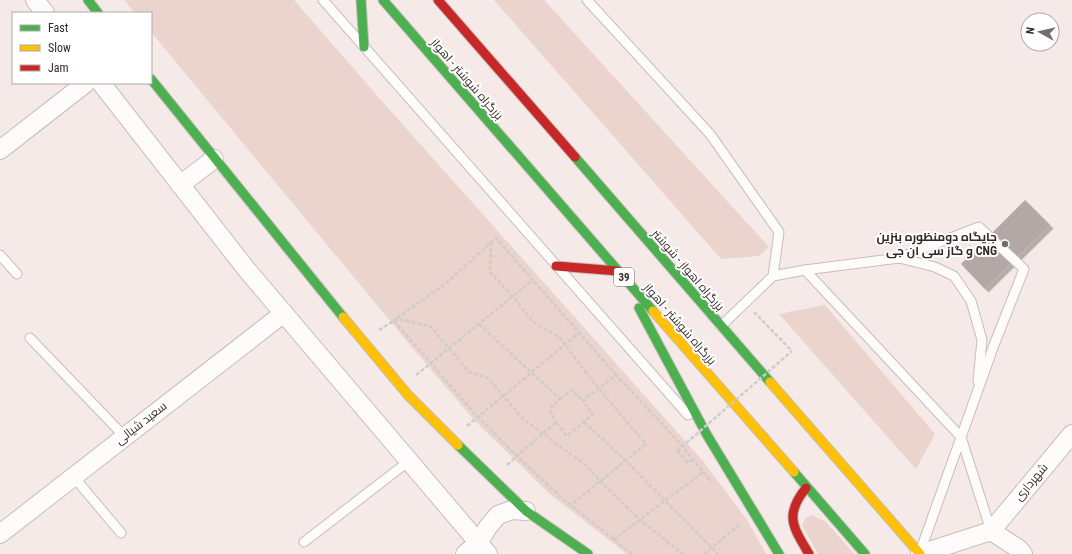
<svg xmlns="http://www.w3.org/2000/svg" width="1072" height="554" viewBox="0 0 1072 554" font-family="'Roboto Condensed',Cairo,sans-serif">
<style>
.green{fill:#ebd3ce}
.building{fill:#b3a8a6;filter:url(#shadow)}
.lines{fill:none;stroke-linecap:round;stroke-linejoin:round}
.lane-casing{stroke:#c8bdba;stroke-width:11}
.street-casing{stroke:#c8bdba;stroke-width:20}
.fast-casing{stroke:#c8bdba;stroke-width:11}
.slow-casing{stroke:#c8bdba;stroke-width:11}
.jam-casing{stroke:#c8bdba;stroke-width:11}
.path{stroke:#d0ccca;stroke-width:2.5;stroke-dasharray:4 2;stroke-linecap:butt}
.lane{stroke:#fefcfb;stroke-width:9}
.street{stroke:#fefcfb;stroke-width:18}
.fast{stroke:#4caf50;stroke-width:9}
.slow{stroke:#ffc107;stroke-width:9}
.jam{stroke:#c62828;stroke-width:9}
.path-bridge{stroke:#d0ccca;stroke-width:2.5;stroke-dasharray:4 2;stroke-linecap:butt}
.poi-dot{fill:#786c69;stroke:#fff;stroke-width:1.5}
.labels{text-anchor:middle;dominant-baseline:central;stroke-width:4;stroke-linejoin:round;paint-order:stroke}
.shield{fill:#fff;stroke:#726866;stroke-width:1}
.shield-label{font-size:11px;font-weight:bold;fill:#352825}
.street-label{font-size:12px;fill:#352825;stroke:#fff}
.poi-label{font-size:12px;font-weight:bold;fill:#352825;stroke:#fff;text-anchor:end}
</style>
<defs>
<filter id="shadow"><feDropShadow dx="3.5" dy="3.5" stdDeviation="0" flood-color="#0004"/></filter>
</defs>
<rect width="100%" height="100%" fill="#f5eae7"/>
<g class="green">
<path d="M 124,0 L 294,0 L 380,99 L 703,461 L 747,520 L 766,554 L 627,554 L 551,495 L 476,422 L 405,339 L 151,32 L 151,13 L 135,13 Z"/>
<path d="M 494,0 L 544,0 L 769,247 L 759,256 L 721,259 Z"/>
<path d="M 825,305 L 935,434 L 916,469 L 779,314 Z"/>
<path d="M 812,515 L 826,522 L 854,554 L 818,554 L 802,525 L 805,519 Z"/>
</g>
<path class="building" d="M 1025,200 L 1050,225 L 985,289 L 961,264 Z"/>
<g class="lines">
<g class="lane-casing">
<g id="lane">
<path d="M 323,0 L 688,415"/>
<path d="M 587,0 L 710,134 L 779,232 L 773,276 L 721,326"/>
<path d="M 0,255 L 17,274"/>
<path d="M 899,258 L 935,267 L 954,276 L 971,301 L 982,340 L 978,381"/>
<path d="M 805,270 L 961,437 L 991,531"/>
<path d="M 773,276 L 805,270 L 899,258 L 979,227 L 1024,269 L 994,345 L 920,552"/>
<path d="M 30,338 L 124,436"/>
<path d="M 73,476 L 121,533"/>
<path d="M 304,542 L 409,461"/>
</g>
</g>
<g class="street-casing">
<g id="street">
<path d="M 35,0 L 45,13"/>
<path d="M 101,83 L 247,270 L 488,554"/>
<path d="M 0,150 L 86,83"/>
<path d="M 180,185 L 214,159"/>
<path d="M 991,531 L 1072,434"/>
<path d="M 0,534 L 284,313"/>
<path d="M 465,554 L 478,543 L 488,527 L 498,515 L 512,510 L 526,511"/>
<path d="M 920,554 L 991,531 L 1019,549 L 1023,554"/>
</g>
</g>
<g class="fast-casing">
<g id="fast">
<path d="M 88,0 L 98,13"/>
<path d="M 361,0 L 364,47"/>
<path d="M 383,0 L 653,311"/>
<path d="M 151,79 L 343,317"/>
<path d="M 575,157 L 770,382"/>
<path d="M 639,308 L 707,435 L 779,554"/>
<path d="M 458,445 L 526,511 L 588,554"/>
<path d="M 794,472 L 865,554"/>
</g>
</g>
<g class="slow-casing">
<g id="slow">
<path d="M 653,311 L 794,472"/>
<path d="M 343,317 L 408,395 L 458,445"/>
<path d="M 770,382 L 920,554"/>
</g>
</g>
<g class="jam-casing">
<g id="jam">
<path d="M 438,0 L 575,157"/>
<path d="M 556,266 L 618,271 L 622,278"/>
<path d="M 806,488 C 784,515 793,527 809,554"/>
</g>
</g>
<g class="path">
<path d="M 491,242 L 490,272 L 513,297 L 533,322 L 559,337 L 599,389 L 646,444 L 571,505"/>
<path d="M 754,312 L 792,351"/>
<path d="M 397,318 L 445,284 L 496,238 L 616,375"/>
<path d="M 394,321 L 475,414 L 517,456 L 506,466"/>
<path d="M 479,324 L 560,399 L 549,409 L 556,422"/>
<path d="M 379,330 L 397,319 L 430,326 L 469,372 L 488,378 L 524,420 L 587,466 L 600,481 L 640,520 L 683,554"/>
<path d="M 416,375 L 533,280"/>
<path d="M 560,399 L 572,390 L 583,401"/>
<path d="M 584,422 L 625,460 L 718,554"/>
<path d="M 467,426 L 579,333"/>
<path d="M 677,451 L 688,463 L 693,459"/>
<path d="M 613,540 L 703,472"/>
<path d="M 632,554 L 557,494 L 517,456 L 556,422 L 567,436 L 593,414 L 583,401 L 616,375 L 678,441 L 712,483"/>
<path d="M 704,554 L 739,525"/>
</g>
<use href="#lane" class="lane"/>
<use href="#street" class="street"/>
<use href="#fast" class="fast"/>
<use href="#slow" class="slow"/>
<use href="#jam" class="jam"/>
<path class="path-bridge" d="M 677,451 L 792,351"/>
</g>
<circle class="poi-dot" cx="1005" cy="244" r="4"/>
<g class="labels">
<rect class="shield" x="614" y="268" width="20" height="18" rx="3"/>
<g class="shield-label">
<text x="624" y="277">39</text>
</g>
<g class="street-label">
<text transform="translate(467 79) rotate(49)">بزرگراه شوشتر - اهواز</text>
<text transform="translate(688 270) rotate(49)">بزرگراه اهواز - شوشتر</text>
<text transform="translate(680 324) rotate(49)">بزرگراه شوشتر - اهواز</text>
<text transform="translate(141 423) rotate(-38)">سعید شیالی</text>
<text transform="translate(1031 482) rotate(-50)">شهرداری</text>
</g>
<g class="poi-label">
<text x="997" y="237">جایگاه دومنظوره بنزین<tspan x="997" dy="14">و گاز سی ان جی CNG</tspan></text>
</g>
</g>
<rect x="12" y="12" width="140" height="72" fill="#ffffff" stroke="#aea9a8"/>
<rect x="20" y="25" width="20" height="6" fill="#4caf50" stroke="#aea9a8"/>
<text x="48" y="32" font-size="12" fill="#352825">Fast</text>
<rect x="20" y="45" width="20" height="6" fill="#ffc107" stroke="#aea9a8"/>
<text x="48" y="52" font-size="12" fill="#352825">Slow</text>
<rect x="20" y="65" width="20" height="6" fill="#c62828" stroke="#aea9a8"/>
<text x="48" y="72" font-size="12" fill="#352825">Jam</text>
<g transform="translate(1040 32) rotate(278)"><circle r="19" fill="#ffffff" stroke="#aea9a8"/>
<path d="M0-3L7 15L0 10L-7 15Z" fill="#786c69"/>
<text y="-6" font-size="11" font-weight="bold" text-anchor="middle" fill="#352825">N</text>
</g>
</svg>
